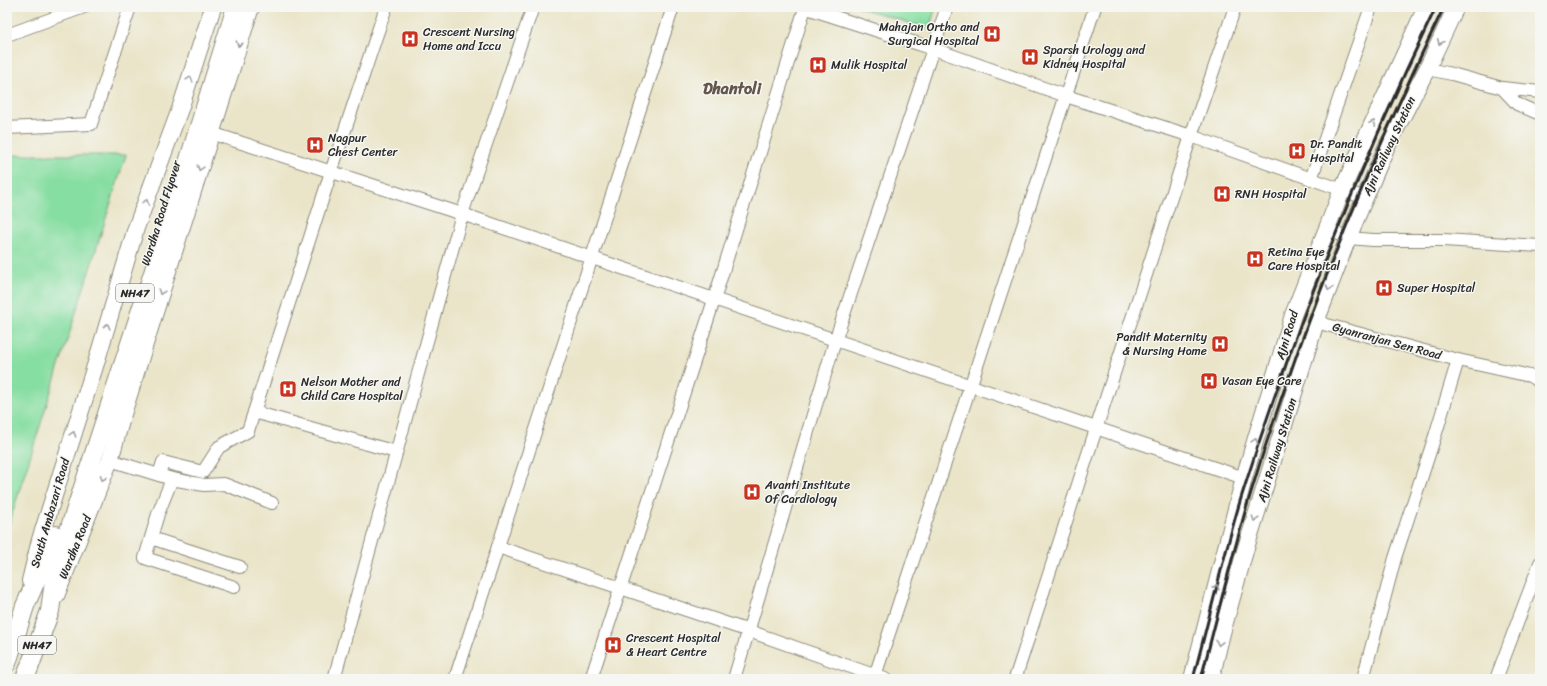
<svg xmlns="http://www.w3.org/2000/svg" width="1547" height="686" viewBox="0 0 1547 686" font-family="Sriracha,sans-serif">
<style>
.green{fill:#87dea2;stroke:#598466}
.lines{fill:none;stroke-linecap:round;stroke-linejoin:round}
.minor-casing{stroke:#8a887a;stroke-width:14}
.major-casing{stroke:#8a887a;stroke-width:18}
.highway-casing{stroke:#8a887a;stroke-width:20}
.minor{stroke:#fff;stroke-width:12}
.major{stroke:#fff;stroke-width:16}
.highway{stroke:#fff;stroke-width:18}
.rail{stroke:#2b2b2b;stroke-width:3}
.oneway{stroke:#a0a0a0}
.labels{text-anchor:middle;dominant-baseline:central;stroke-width:3;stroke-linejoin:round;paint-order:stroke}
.shield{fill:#f6f6f2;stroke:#686867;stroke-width:1}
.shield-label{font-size:11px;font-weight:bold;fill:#2b2b2b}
.poi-label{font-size:12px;fill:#2b2b2b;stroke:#f6f6f2;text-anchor:start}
.street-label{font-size:12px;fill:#2b2b2b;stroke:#f6f6f2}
.district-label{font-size:16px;font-weight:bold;fill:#64564a;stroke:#f6f6f2}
</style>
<rect width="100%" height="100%" fill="#f6f6f2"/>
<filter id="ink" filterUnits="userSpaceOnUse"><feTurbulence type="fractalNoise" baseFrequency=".025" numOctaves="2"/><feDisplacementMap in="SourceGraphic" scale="8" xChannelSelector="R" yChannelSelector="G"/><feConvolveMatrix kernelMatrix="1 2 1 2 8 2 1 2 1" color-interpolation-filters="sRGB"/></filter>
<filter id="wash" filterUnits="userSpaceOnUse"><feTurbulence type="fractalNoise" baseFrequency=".012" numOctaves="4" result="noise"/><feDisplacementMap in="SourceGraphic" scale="16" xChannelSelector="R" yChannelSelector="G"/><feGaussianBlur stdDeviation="0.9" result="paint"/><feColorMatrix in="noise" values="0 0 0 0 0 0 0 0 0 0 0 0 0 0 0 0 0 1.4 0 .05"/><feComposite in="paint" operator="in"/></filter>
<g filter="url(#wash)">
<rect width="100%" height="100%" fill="#eae5c9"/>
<g class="green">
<path d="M 858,7 L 936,7 L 929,29 Z"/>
<path d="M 7,155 L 126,155 L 7,530 Z"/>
</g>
</g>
<g filter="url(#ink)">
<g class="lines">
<g class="minor-casing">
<g id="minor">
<path d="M 804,7 L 934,49 L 1066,96 L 1191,136 L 1365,198"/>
<path d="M 7,35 L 84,7"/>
<path d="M 1427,69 L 1452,74 L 1502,88 L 1540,92"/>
<path d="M 1502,88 L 1517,104 L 1540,114"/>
<path d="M 7,128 L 91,124 L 130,7"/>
<path d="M 211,133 L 462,214 L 1244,478"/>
<path d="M 1311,179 L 1371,7"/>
<path d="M 1327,229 L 1348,238 L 1373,240 L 1444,240 L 1540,246"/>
<path d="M 1316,322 L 1458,360 L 1530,376 L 1540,382"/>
<path d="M 254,412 L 396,452"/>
<path d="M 110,460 L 172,479 L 204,485 L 224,484 L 272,503"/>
<path d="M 159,475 L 163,462 L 203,472 L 219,447 L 248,431 L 331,172 L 386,7"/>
<path d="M 172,479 L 158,514 L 145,558 L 234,587"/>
<path d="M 151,538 L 240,567"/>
<path d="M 498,547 L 749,631 L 885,679"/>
<path d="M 334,679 L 462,214 L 533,7"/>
<path d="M 455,679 L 673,7"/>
<path d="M 591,679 L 714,300 L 805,8"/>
<path d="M 734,679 L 835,341 L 947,7"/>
<path d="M 874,679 L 1095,7"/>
<path d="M 1015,679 L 1191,136 L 1235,7"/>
<path d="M 1363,679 L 1395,558 L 1435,436 L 1458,360"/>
<path d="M 1496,679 L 1540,563"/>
</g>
</g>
<g class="major-casing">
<g id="major">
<path d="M 30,581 L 40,540 L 96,363 L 136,228 L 180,109 L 213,7"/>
<path d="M 56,596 L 110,460 L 123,414 L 251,7"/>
<path d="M 1192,679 L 1244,478 L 1293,315 L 1342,190 L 1426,7"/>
<path d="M 1211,679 L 1222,633 L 1245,551 L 1316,322 L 1348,238 L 1386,148 L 1427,69 L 1456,7"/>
</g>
</g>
<g class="highway-casing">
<g id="highway">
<path d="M 7,663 L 25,606 L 56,535"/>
<path d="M 25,679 L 50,611 L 55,573 L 170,221 L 236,7"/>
</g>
</g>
<use href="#minor" class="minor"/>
<use href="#major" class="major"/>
<use href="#highway" class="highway"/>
<g class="rail">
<path d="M 1193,679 C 1209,619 1223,558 1241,498 C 1294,329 1359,167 1436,7"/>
<path d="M 1201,679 C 1216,620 1231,560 1248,502 C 1299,331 1367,167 1444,7"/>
</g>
</g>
<defs><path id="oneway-chevron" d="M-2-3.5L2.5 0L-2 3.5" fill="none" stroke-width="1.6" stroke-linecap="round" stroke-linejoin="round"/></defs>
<g class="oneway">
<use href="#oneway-chevron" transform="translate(1440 42) rotate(115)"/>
<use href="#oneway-chevron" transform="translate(239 44) rotate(107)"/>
<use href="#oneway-chevron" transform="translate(190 79) rotate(-72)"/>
<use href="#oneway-chevron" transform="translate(1373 123) rotate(-65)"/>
<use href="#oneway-chevron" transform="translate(200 168) rotate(108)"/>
<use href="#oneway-chevron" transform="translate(146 202) rotate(-70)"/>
<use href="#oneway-chevron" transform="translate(1329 288) rotate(110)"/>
<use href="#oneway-chevron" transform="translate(161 292) rotate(108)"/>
<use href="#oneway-chevron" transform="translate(107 326) rotate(-73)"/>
<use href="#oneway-chevron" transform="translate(73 434) rotate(-72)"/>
<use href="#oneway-chevron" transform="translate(1255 441) rotate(-73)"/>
<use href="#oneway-chevron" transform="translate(103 478) rotate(112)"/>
<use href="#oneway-chevron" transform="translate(1255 519) rotate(107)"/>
<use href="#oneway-chevron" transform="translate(1216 587) rotate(-76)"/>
<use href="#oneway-chevron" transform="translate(1219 643) rotate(103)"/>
</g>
</g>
<defs>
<g id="hospital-square" transform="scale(0.9)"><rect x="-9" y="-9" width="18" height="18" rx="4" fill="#c8321e" stroke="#f6f6f2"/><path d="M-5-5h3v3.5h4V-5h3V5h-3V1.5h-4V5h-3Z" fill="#fff"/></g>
</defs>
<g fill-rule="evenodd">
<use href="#hospital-square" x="992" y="34"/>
<use href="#hospital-square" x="410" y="39"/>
<use href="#hospital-square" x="1030" y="57"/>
<use href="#hospital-square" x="818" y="65"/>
<use href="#hospital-square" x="315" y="145"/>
<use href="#hospital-square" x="1297" y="151"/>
<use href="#hospital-square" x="1222" y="194"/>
<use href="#hospital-square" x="1255" y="259"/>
<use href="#hospital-square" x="1384" y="288"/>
<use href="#hospital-square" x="1220" y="344"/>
<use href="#hospital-square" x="1209" y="381"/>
<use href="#hospital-square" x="288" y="389"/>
<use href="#hospital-square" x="752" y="492"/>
<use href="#hospital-square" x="613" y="645"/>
</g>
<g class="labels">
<g class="shield">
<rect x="116" y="284" width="38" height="18" rx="3"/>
<rect x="18" y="636" width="38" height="18" rx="3"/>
</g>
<g class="shield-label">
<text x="135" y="293">NH47</text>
<text x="37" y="645">NH47</text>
</g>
<g class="poi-label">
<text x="979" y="27" text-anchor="end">Mahajan Ortho and<tspan x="979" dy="14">Surgical Hospital</tspan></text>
<text x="423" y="32">Crescent Nursing<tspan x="423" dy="14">Home and Iccu</tspan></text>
<text x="1043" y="50">Sparsh Urology and<tspan x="1043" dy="14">Kidney Hospital</tspan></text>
<text x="831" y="65">Mulik Hospital</text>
<text x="328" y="138">Nagpur<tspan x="328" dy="14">Chest Center</tspan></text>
<text x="1310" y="144">Dr. Pandit<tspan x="1310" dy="14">Hospital</tspan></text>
<text x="1235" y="194">RNH Hospital</text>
<text x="1268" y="252">Retina Eye<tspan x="1268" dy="14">Care Hospital</tspan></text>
<text x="1397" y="288">Super Hospital</text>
<text x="1207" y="337" text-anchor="end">Pandit Maternity<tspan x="1207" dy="14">&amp; Nursing Home</tspan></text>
<text x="1222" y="381">Vasan Eye Care</text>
<text x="301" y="382">Nelson Mother and<tspan x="301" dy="14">Child Care Hospital</tspan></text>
<text x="765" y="485">Avanti Institute<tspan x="765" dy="14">Of Cardiology</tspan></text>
<text x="626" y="638">Crescent Hospital<tspan x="626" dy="14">&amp; Heart Centre</tspan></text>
</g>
<g class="street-label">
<text transform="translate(1389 146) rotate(-65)">Ajni Railway Station</text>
<text transform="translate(161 213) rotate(-73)">Wardha Road Flyover</text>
<text transform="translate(1287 335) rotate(-73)">Ajni Road</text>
<text transform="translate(1387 341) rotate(15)">Gyanranjan Sen Road</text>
<text transform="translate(1277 450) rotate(-73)">Ajni Railway Station</text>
<text transform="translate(50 513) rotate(-74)">South Ambazari Road</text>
<text transform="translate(75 547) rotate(-68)">Wardha Road</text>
</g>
<g class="district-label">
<text x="732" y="88">Dhantoli</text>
</g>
</g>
<rect width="1547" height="686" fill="none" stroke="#f6f6f2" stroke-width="24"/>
</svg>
